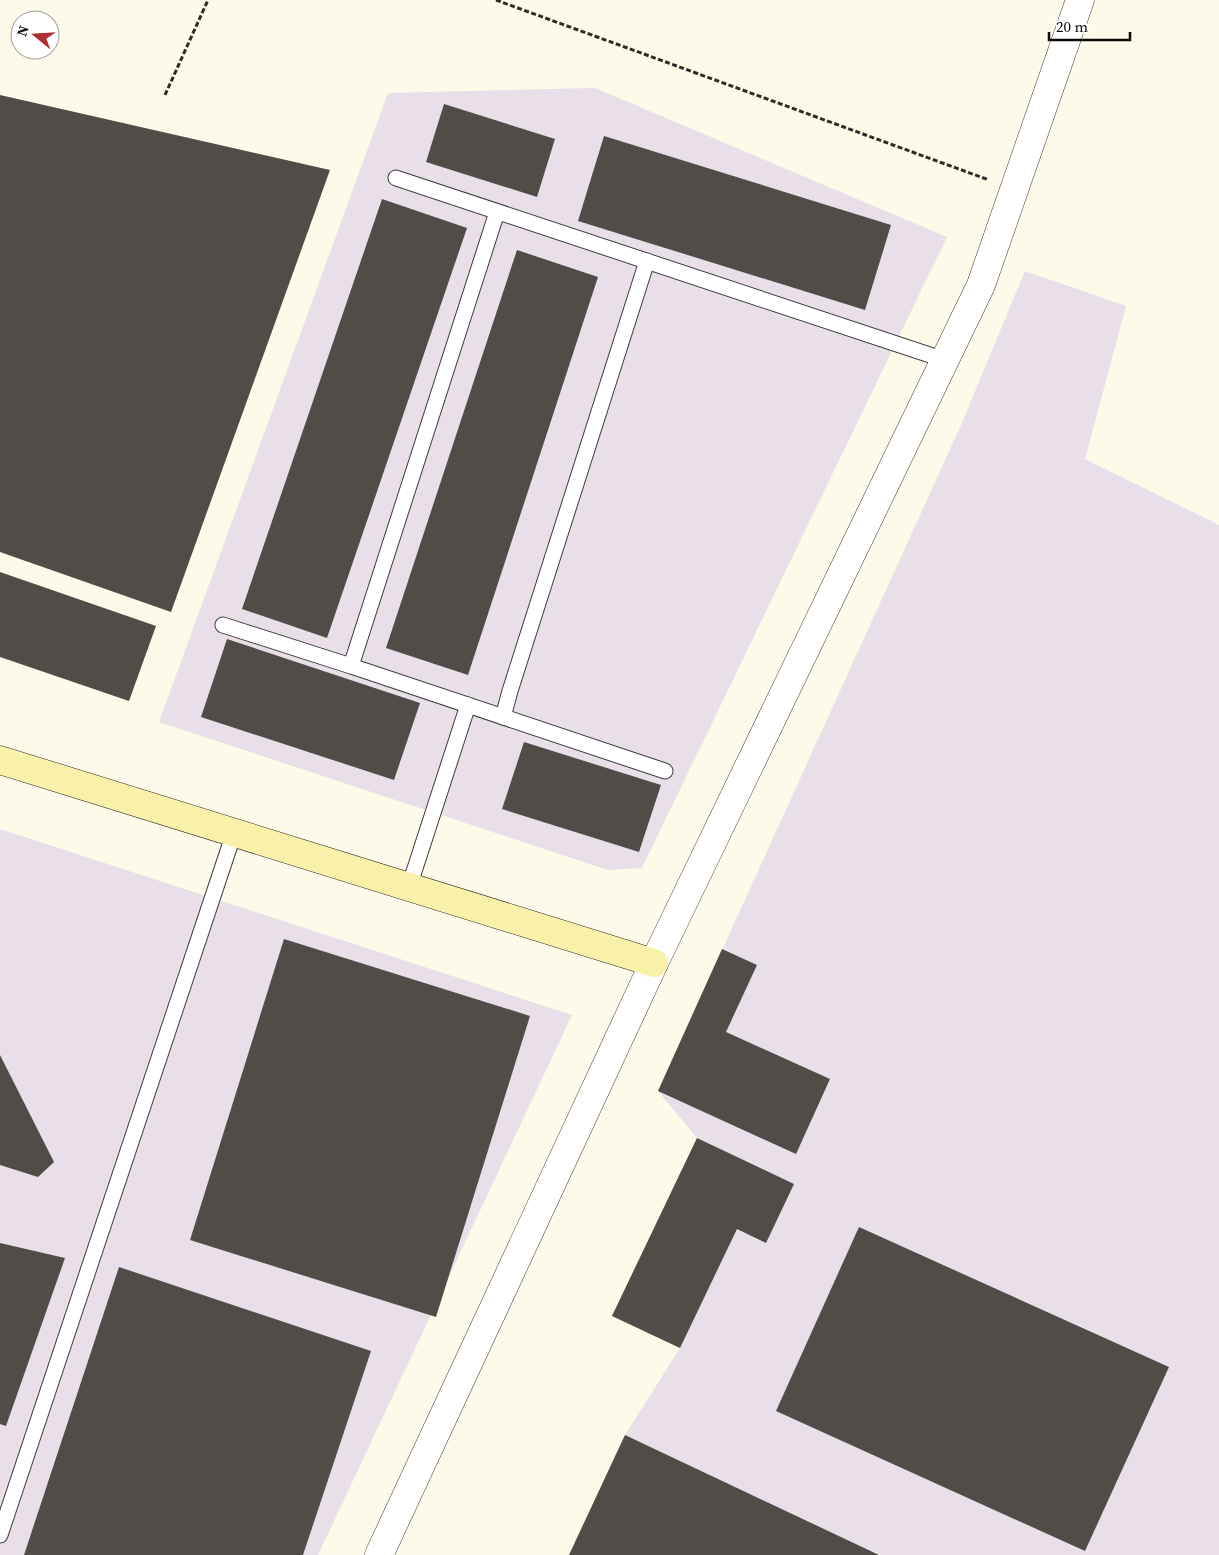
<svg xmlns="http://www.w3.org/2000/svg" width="1219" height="1555" viewBox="0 0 1219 1555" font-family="'Source Serif 4',serif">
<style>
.industrial{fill:#e8dfe9}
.building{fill:#524c48}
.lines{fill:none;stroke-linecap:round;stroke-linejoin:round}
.lane-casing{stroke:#3d3d3d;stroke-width:17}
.street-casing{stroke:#3d3d3d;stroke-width:29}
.secondary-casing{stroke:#2c2c2c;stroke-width:29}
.path{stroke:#2c2c2c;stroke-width:3;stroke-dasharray:5 2.5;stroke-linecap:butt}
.lane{stroke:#fff;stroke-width:15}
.street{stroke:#fff;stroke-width:28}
.secondary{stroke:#f9f1a9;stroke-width:28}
</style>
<rect width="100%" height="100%" fill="#fdfae9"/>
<g class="industrial">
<path d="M 595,88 L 947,237 L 642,868 L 608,870 L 159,722 L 388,93 Z"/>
<path d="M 1025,271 L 1126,306 L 1085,459 L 1219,525 L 1219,1555 L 569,1555 L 625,1435 L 680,1348 L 612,1316 L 697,1138 L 658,1091 L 961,425 Z"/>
<path d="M 0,829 L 572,1015 L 318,1555 L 0,1555 Z"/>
</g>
<g class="building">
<path d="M 0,95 L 330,170 L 171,612 L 0,552 Z"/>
<path d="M 444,104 L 555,139 L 537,197 L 426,162 Z"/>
<path d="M 604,136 L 891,225 L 865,310 L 578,221 Z"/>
<path d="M 382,199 L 467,228 L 327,638 L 242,609 Z"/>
<path d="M 517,250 L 598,277 L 468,675 L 386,648 Z"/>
<path d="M 0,572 L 156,626 L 129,701 L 0,657 Z"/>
<path d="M 227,639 L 420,703 L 394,780 L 201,717 Z"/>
<path d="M 524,742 L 661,785 L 639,852 L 502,809 Z"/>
<path d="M 284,939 L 530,1016 L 436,1317 L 190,1240 Z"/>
<path d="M 722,949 L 757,965 L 726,1032 L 830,1079 L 796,1154 L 658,1091 Z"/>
<path d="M 0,1055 L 54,1162 L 38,1177 L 0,1165 Z"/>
<path d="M 697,1138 L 794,1184 L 766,1243 L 737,1229 L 680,1348 L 612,1316 Z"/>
<path d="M 859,1227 L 1169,1367 L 1085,1551 L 776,1411 Z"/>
<path d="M 0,1243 L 65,1258 L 6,1426 L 0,1424 Z"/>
<path d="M 119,1267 L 371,1351 L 303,1555 L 24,1555 Z"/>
<path d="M 625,1435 L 879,1555 L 569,1555 Z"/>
</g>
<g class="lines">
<g class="lane-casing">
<g id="lane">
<path d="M 396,178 L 945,360"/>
<path d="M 497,212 L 351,666 L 665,771"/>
<path d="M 223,625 L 351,666"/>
<path d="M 503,717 L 510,691 L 647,261"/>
<path d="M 409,887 L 468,705"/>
<path d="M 0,1535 L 234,833"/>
</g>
</g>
<g class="street-casing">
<path id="street" d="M 379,1555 L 654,963 L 981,285 L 1080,0"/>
</g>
<g class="secondary-casing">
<path id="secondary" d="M 0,760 L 654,963"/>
</g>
<g class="path">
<path d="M 496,0 L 989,180"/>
<path d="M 165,95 L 208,0"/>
</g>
<use href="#lane" class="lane"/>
<use href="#street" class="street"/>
<use href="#secondary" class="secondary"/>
</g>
<g transform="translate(35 35) rotate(288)"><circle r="24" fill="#ffffff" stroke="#9d9d9d"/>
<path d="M0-4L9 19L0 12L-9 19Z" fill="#af2e33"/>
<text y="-8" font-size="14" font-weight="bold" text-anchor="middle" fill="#0a0a0a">N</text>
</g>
<path d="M1049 32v8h81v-8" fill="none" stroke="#0a0a0a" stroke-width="2.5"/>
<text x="1056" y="32" font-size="15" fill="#0a0a0a" stroke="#ffffff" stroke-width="4" paint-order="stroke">20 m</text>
</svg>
